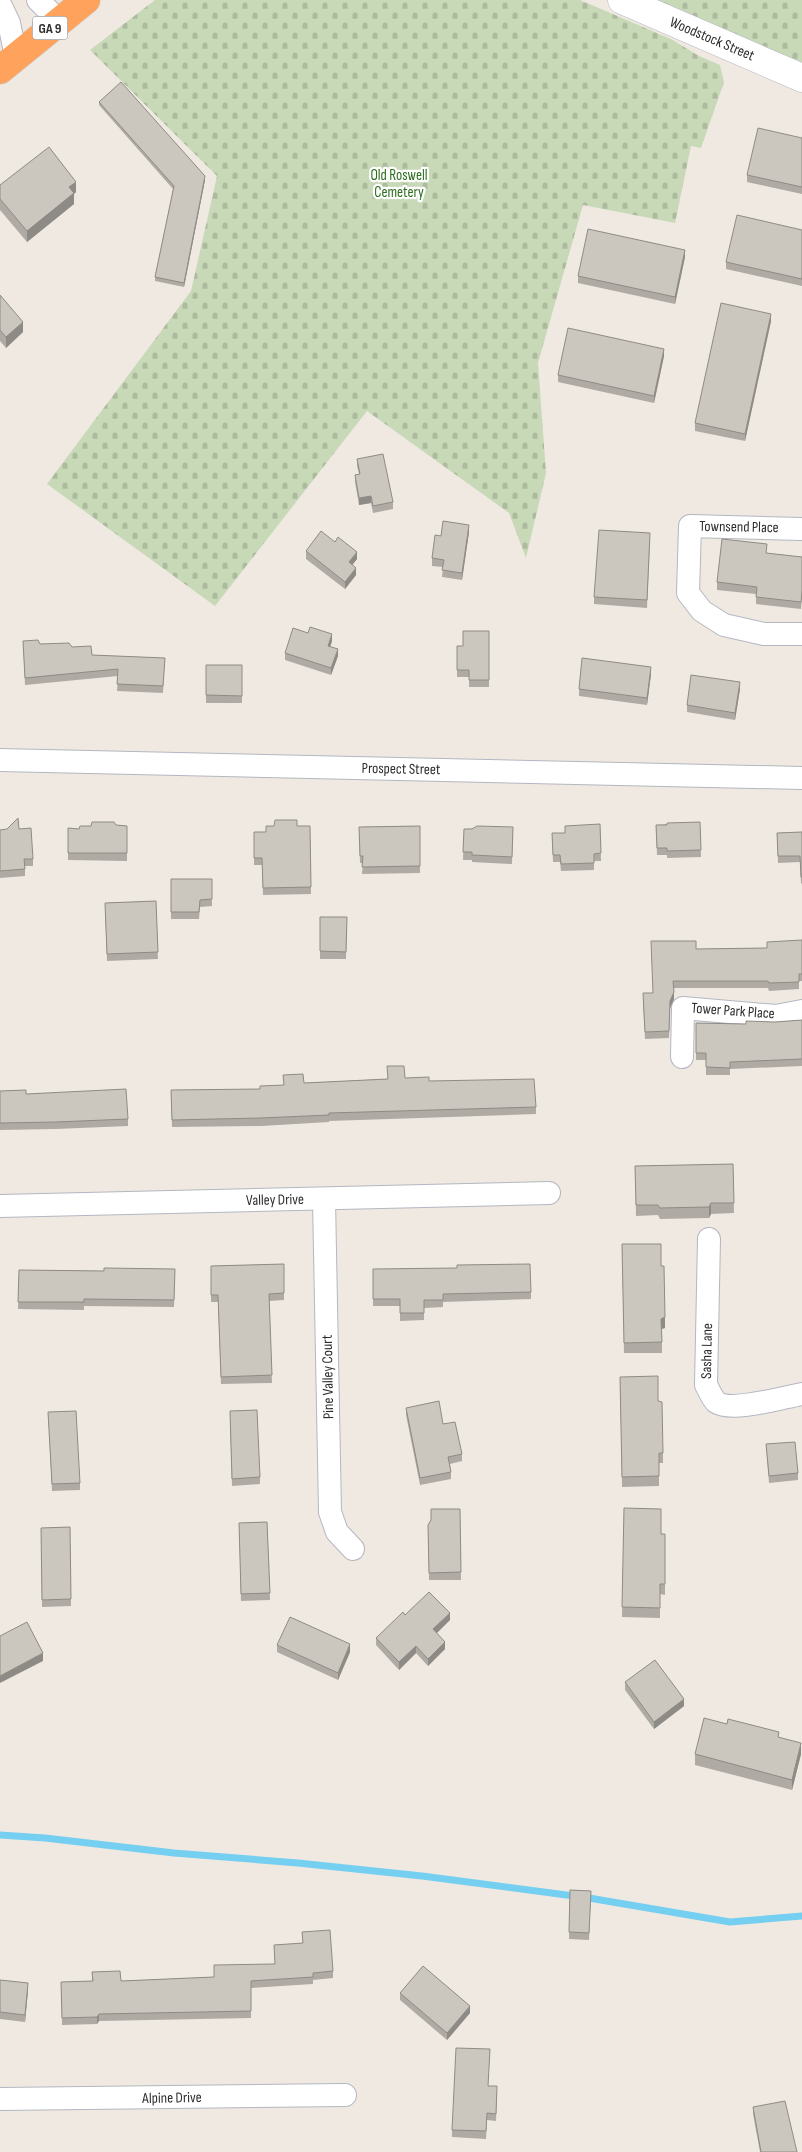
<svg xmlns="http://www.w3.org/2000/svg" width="802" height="2152" viewBox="0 0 802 2152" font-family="'Sofia Sans Condensed',sans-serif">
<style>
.cemetery{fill:url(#cemetery-stones)}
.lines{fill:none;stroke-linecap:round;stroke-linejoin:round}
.stream{stroke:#75cff0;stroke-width:7}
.street-casing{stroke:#b4b7c1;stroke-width:24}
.secondary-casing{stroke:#b4b7c1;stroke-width:29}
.highway-casing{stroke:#c9c9c9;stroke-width:29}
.street{stroke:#fff;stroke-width:22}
.secondary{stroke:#fff;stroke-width:28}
.highway{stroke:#ffa35c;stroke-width:28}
.wall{fill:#afaba4}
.shaded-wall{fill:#8e8b86}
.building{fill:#cbc7bf;stroke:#8e8b86}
.labels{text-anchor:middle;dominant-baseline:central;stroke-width:4.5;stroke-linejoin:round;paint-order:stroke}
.shield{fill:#fff;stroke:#6d6d6d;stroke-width:1}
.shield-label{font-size:14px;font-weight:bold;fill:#2e2e2e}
.street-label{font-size:15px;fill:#2e2e2e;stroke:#fff}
.park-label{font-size:15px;fill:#2c6e1b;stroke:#fff}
</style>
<defs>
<pattern id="cemetery-stones" width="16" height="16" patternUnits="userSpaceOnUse" patternTransform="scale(1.25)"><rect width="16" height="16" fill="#c8d9b8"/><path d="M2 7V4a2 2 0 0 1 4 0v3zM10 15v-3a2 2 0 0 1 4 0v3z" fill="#acbb9e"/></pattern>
</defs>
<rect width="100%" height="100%" fill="#efe9e1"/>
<g class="cemetery">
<path d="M 155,0 L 580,0 L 671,39 L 699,56 L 720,65 L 724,82 L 701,148 L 691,146 L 675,223 L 583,205 L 538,363 L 546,473 L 526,558 L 509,513 L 367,411 L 215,606 L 47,484 L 191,291 L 217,176 L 90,50 Z"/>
<path d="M 656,0 L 802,0 L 802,63 Z"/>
</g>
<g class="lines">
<path class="stream" d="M 0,1835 L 45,1838 L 174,1853 L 298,1863 L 422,1876 L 589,1898 L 730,1922 L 802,1916"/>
<g class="street-casing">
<g id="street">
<path d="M 38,0 L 59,21"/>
<path d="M 0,4 L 9,23 L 16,57"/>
<path d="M 802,529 L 690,526 L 688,593 L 702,611 L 724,625 L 764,634 L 802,634"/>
<path d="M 0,760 L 802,778"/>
<path d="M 682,1057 L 683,1008 L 776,1016 L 802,1011"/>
<path d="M 324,1199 L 330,1512 L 337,1532 L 353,1549"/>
<path d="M 0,1206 L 549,1193"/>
<path d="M 709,1239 L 706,1385 C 709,1390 712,1398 716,1402 C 731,1413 784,1397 802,1394"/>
<path d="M 0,2099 L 345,2095"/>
</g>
</g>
<g class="secondary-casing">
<path id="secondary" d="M 622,0 L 802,78"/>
</g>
<g class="highway-casing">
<path id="highway" d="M 0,70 L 86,0"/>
</g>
<use href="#street" class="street"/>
<use href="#secondary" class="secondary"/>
<use href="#highway" class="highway"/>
</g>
<g class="wall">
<path d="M 99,102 L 205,180 L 184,287 L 155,281 L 155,277 L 173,189 L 99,105 Z"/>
<path d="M 802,138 L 802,194 L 747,182 L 747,175 Z"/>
<path d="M 0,185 L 76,192 L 74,194 L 74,204 L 27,242 L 0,210 Z"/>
<path d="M 802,230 L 802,286 L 726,269 L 726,262 Z"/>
<path d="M 685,257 L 675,304 L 578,283 L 578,276 Z"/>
<path d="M 0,295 L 23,332 L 6,348 L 0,341 Z"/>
<path d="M 771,321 L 745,441 L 695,431 L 695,423 Z"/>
<path d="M 664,356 L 654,403 L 558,382 L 558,375 Z"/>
<path d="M 357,459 L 393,502 L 393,509 L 373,513 L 371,503 L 359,505 L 355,482 L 355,475 L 359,474 L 357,466 Z"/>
<path d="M 469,532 L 462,580 L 442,577 L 443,567 L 432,566 L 432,558 Z"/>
<path d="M 650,540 L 647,608 L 594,604 L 594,597 Z"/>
<path d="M 306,551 L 357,559 L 352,565 L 356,575 L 345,589 L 306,559 Z"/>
<path d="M 767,553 L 802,557 L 802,598 L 801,609 L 756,604 L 756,594 L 717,590 L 717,582 Z"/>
<path d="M 489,631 L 489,687 L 469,687 L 469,677 L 457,677 L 457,646 L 463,646 Z"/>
<path d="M 23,641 L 40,644 L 72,647 L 92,655 L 165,658 L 163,693 L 117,691 L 118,676 L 25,685 Z"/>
<path d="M 332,641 L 330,647 L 338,656 L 331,675 L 285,660 L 285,653 Z"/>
<rect x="206" y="665" width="36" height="38"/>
<path d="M 651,674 L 647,705 L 579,696 L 579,689 Z"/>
<path d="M 740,689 L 735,720 L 687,712 L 687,705 Z"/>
<path d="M 700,822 L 701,857 L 667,858 L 667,855 L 657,855 L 656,825 Z"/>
<path d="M 600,824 L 601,861 L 594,861 L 594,870 L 561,871 L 560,862 L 553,862 L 552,833 L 565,833 Z"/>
<path d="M 116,825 L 127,826 L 127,861 L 68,860 L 68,828 L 79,829 Z"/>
<path d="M 297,826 L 310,826 L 311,894 L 263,895 L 262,865 L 254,865 L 254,832 L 266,832 Z"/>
<path d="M 420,826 L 420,873 L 362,874 L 363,863 L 360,863 L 359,827 Z"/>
<path d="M 513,827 L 512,864 L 472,862 L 472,860 L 463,860 L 464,829 Z"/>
<path d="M 19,829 L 33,859 L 33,866 L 25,866 L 25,876 L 0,878 L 0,830 Z"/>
<path d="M 802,832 L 802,883 L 801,884 L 800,862 L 778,863 L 777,833 Z"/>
<path d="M 171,879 L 212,879 L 212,906 L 200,907 L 199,919 L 171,919 Z"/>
<path d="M 156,901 L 158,959 L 107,961 L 105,903 Z"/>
<path d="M 320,917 L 347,917 L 346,959 L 320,959 Z"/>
<path d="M 802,940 L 802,981 L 799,981 L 799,989 L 769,991 L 768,988 L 673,988 L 674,999 L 670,1008 L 669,1038 L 645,1039 L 643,1000 L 653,993 L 696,949 L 767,948 Z"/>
<path d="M 802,1020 L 802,1066 L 730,1069 L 730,1075 L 706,1075 L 706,1060 L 696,1060 L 696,1023 L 746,1024 Z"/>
<path d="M 283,1075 L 304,1083 L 405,1078 L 429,1081 L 536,1107 L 536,1114 L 329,1121 L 329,1122 L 261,1126 L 172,1127 L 171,1090 L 260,1089 L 284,1085 Z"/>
<path d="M 0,1091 L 26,1094 L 128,1119 L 128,1126 L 56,1129 L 0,1130 Z"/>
<path d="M 733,1164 L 734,1213 L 711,1214 L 709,1218 L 660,1219 L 658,1215 L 636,1216 L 635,1166 Z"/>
<path d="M 622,1244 L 661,1266 L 665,1328 L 662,1329 L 662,1353 L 624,1353 Z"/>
<path d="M 284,1264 L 284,1300 L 269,1301 L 272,1383 L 221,1384 L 218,1302 L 211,1302 L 211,1266 Z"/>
<path d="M 175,1269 L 174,1307 L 84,1306 L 84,1310 L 18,1309 L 19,1270 L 104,1271 Z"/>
<path d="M 373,1269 L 531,1292 L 531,1299 L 443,1302 L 443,1307 L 424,1308 L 424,1320 L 400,1321 L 400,1306 L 373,1306 Z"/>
<path d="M 620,1377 L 658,1401 L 663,1453 L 663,1463 L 659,1463 L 659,1486 L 622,1487 Z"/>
<path d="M 406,1408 L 443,1424 L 462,1454 L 462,1461 L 450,1464 L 451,1472 L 451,1479 L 420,1485 L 406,1415 Z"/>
<path d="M 48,1412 L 80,1483 L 80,1490 L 52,1491 Z"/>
<path d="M 230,1418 L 260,1477 L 260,1484 L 232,1486 Z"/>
<path d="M 766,1444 L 798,1473 L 798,1480 L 769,1483 Z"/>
<path d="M 624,1508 L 661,1534 L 665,1534 L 665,1595 L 660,1594 L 660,1618 L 622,1617 Z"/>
<path d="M 460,1509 L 461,1580 L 429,1580 L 428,1525 L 431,1520 Z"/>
<path d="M 267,1522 L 270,1600 L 241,1601 L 239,1523 Z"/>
<path d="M 70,1527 L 71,1606 L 42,1607 L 41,1528 Z"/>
<path d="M 405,1615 L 450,1620 L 436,1633 L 445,1649 L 428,1666 L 416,1653 L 399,1670 L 376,1645 L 376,1638 Z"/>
<path d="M 277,1645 L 350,1652 L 338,1680 L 277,1652 Z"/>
<path d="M 625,1682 L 684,1706 L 654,1729 L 625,1690 Z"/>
<path d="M 779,1738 L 801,1754 L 792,1790 L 695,1765 L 695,1754 Z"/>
<path d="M 570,1890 L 591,1891 L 589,1940 L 569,1939 Z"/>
<path d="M 302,1932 L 333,1971 L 333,1978 L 313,1980 L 313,1984 L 251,1988 L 251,2018 L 99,2021 L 97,2024 L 62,2025 L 61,1982 L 92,1981 L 92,1972 L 121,1981 L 214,1977 L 275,1964 L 274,1945 L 303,1943 Z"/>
<path d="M 0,1980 L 28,1990 L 25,2022 L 0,2019 Z"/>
<path d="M 400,1993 L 470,2013 L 447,2040 L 400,2000 Z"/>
<path d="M 488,2086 L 497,2094 L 496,2121 L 487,2120 L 486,2139 L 452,2137 L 452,2130 Z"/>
<path d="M 753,2107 L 797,2152 L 760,2152 L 753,2114 Z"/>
</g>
<g class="shaded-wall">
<path d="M 205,176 L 205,180 L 184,287 L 184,283 Z"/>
<path d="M 76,182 L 76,192 L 74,194 L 74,204 L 27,242 L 27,231 L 69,187 Z"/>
<path d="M 685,250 L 685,257 L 675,304 L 675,297 Z"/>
<path d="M 771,314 L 771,321 L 745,441 L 745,434 Z"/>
<path d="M 23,322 L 23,332 L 6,348 L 6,337 Z"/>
<path d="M 664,349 L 664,356 L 654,403 L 654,396 Z"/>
<path d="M 371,496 L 371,503 L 359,505 L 359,498 Z"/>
<path d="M 469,525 L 469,532 L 462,580 L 462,573 Z"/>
<path d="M 357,552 L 357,559 L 349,569 L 349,562 Z"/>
<path d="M 356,568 L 356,575 L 345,589 L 345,582 Z"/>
<path d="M 332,634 L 332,641 L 328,653 L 328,646 Z"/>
<path d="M 338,649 L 338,656 L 331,675 L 331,668 Z"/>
<path d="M 651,667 L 651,674 L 647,705 L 647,698 Z"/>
<path d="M 740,682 L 740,689 L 735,720 L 735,713 Z"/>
<path d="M 674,992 L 674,999 L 670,1008 L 669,1038 L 670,1001 Z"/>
<path d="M 711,1203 L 711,1214 L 709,1218 L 709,1207 Z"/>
<path d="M 665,1317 L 665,1328 L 661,1329 L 661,1319 Z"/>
<path d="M 450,1613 L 450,1620 L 433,1637 L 433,1629 Z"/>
<path d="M 445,1642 L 445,1649 L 428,1666 L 428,1659 Z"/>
<path d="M 350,1644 L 350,1652 L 338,1680 L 338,1673 Z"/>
<path d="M 416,1646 L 416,1653 L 399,1670 L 399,1662 Z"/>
<path d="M 43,1653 L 43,1661 L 0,1683 L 0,1676 Z"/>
<path d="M 684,1699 L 684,1706 L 654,1729 L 654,1722 Z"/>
<path d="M 801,1743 L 801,1754 L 792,1790 L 792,1780 Z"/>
<path d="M 28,1983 L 28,1990 L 25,2022 L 25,2015 Z"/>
<path d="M 470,2006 L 470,2013 L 447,2040 L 447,2033 Z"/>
<path d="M 99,2014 L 99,2021 L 97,2024 L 97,2017 Z"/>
</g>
<g class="building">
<path d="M 121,82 L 205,176 L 184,283 L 155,277 L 174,186 L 99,102 Z"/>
<path d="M 758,128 L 802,138 L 802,187 L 747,175 Z"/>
<path d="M 49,147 L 76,182 L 69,187 L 74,193 L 27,231 L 0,199 L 0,185 Z"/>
<path d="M 737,215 L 802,230 L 802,279 L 726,262 Z"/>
<path d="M 588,229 L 685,250 L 675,297 L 578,276 Z"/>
<path d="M 0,295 L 23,322 L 6,337 L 0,330 Z"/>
<path d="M 721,303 L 771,314 L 745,434 L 695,423 Z"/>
<path d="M 568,328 L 664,349 L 654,396 L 558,375 Z"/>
<path d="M 383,454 L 393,502 L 373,506 L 371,496 L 359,498 L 355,475 L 360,474 L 357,459 Z"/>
<path d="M 443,521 L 469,525 L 462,573 L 442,570 L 444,560 L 432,558 L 435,535 L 441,536 Z"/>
<path d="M 599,530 L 650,533 L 647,600 L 594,597 Z"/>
<path d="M 321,531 L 335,542 L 338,537 L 357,552 L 349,562 L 356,568 L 345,582 L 306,551 Z"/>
<path d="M 722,539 L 767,544 L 766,553 L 802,557 L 802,591 L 801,602 L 756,597 L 757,587 L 717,582 Z"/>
<path d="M 310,627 L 332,634 L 328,646 L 338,649 L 331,668 L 285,653 L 293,628 L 308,633 Z"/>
<path d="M 463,631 L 489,631 L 489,680 L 469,680 L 469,670 L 457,670 L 457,646 L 463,646 Z"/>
<path d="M 38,640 L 40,644 L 69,643 L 72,647 L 91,646 L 92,655 L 165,658 L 163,686 L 117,684 L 118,669 L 25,678 L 23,641 Z"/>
<path d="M 582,658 L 651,667 L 647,698 L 579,689 Z"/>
<path d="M 206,665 L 242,665 L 242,696 L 206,695 Z"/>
<path d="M 691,675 L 740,682 L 735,713 L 687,705 Z"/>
<path d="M 18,818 L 19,829 L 31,828 L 33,859 L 24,859 L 25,869 L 0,871 L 0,830 L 7,829 Z"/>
<path d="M 275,820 L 297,820 L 297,826 L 310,826 L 311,887 L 263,888 L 262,858 L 254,858 L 254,832 L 266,832 L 266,826 L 274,826 Z"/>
<path d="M 92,822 L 114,822 L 116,825 L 127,826 L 127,853 L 68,853 L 68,828 L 79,829 L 80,826 L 91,826 Z"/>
<path d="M 700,822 L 701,850 L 667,851 L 667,848 L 657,848 L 656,825 L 667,825 L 667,823 Z"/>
<path d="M 600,824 L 601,853 L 594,854 L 594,863 L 561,864 L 560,855 L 553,855 L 552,833 L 565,833 L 565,826 Z"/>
<path d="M 420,826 L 420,866 L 362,867 L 363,856 L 360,856 L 359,827 Z"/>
<path d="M 477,826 L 513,827 L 512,857 L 472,855 L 472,852 L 463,852 L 464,829 L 472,829 Z"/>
<path d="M 802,832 L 802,877 L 801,877 L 800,856 L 778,856 L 777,833 Z"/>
<path d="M 171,879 L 212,879 L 212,899 L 200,900 L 199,912 L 171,912 Z"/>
<path d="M 156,901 L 158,952 L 107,954 L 105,903 Z"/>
<path d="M 320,917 L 347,917 L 346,952 L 320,951 Z"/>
<path d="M 802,940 L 802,974 L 799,974 L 799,982 L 769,983 L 768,981 L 673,981 L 674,992 L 670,1001 L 669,1031 L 645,1032 L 643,993 L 653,993 L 651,941 L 696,941 L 696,949 L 767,948 L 767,942 Z"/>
<path d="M 802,1020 L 802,1059 L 730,1062 L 730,1068 L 706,1067 L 706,1053 L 696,1053 L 696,1023 L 746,1024 L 746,1021 L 775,1022 Z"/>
<path d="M 387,1066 L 404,1066 L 405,1078 L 429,1077 L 429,1081 L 534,1079 L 536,1107 L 329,1113 L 329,1115 L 261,1118 L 172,1120 L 171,1090 L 260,1089 L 260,1086 L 284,1085 L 283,1075 L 303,1074 L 304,1083 L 388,1079 Z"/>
<path d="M 126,1089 L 128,1119 L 56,1122 L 0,1123 L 0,1091 L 26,1090 L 26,1094 Z"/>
<path d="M 733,1164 L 734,1203 L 711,1203 L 709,1207 L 660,1208 L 658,1205 L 636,1205 L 635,1166 Z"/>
<path d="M 622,1244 L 661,1244 L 661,1266 L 664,1266 L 665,1317 L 661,1319 L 662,1342 L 624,1343 Z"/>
<path d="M 284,1264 L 284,1293 L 269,1294 L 272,1375 L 221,1377 L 218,1295 L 211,1295 L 211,1266 Z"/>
<path d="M 530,1264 L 531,1292 L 443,1294 L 443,1300 L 424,1300 L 424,1313 L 400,1313 L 400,1299 L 373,1299 L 373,1269 L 457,1268 L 457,1265 Z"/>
<path d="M 104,1268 L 175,1269 L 174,1300 L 84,1299 L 84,1302 L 18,1302 L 19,1270 L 104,1271 Z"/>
<path d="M 658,1376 L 658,1401 L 662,1402 L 663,1453 L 659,1453 L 659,1476 L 622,1477 L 620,1377 Z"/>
<path d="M 439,1401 L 443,1424 L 455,1422 L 462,1454 L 448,1457 L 451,1472 L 420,1478 L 406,1408 Z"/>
<path d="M 257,1410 L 260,1477 L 232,1479 L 230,1411 Z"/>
<path d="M 76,1411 L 80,1483 L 52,1484 L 48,1412 Z"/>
<path d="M 795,1442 L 798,1473 L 769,1476 L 766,1444 Z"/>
<path d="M 624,1508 L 661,1509 L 661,1534 L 665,1534 L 665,1584 L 660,1584 L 660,1608 L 622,1607 Z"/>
<path d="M 431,1509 L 460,1509 L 461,1572 L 429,1573 L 428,1525 L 431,1520 Z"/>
<path d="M 267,1522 L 270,1593 L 241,1594 L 239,1523 Z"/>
<path d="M 70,1527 L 71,1599 L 42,1600 L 41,1528 Z"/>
<path d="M 429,1592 L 450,1613 L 433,1629 L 445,1642 L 428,1659 L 416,1646 L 399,1662 L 376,1638 L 403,1612 L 405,1615 Z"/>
<path d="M 290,1617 L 350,1644 L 338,1673 L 277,1645 Z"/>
<path d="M 27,1622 L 43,1653 L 0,1676 L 0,1636 Z"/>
<path d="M 655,1660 L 684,1699 L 654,1722 L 625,1682 Z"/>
<path d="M 704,1718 L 727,1724 L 728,1719 L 779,1732 L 778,1737 L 801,1743 L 792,1780 L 695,1754 Z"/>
<path d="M 570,1890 L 591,1891 L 589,1933 L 569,1932 Z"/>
<path d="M 330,1930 L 333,1971 L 313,1973 L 313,1977 L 251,1981 L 251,2011 L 99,2014 L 97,2017 L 62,2018 L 61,1982 L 93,1981 L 92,1972 L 120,1971 L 121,1981 L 214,1977 L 214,1965 L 275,1964 L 274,1945 L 303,1943 L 302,1932 Z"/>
<path d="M 423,1966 L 470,2006 L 447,2033 L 400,1993 Z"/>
<path d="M 0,1980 L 28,1983 L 25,2015 L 0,2012 Z"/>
<path d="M 456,2048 L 490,2049 L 488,2086 L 497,2086 L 496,2114 L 487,2113 L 486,2131 L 452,2130 Z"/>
<path d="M 785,2101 L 797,2152 L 761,2152 L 753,2107 Z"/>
</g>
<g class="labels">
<rect class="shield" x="32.5" y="16.5" width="35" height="23" rx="4"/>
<g class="shield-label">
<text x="50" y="28">GA 9</text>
</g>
<g class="street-label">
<text transform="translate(712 39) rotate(23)">Woodstock Street</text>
<text transform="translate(739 527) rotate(1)">Townsend Place</text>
<text transform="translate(401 769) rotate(1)">Prospect Street</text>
<text transform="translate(733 1011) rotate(4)">Tower Park Place</text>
<text transform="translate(275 1200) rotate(-1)">Valley Drive</text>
<text transform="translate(707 1351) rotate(-89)">Sasha Lane</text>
<text transform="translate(328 1377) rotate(-91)">Pine Valley Court</text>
<text transform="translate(172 2098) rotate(-1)">Alpine Drive</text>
</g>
<g class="park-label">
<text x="399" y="175">Old Roswell<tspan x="399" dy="17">Cemetery</tspan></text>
</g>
</g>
</svg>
